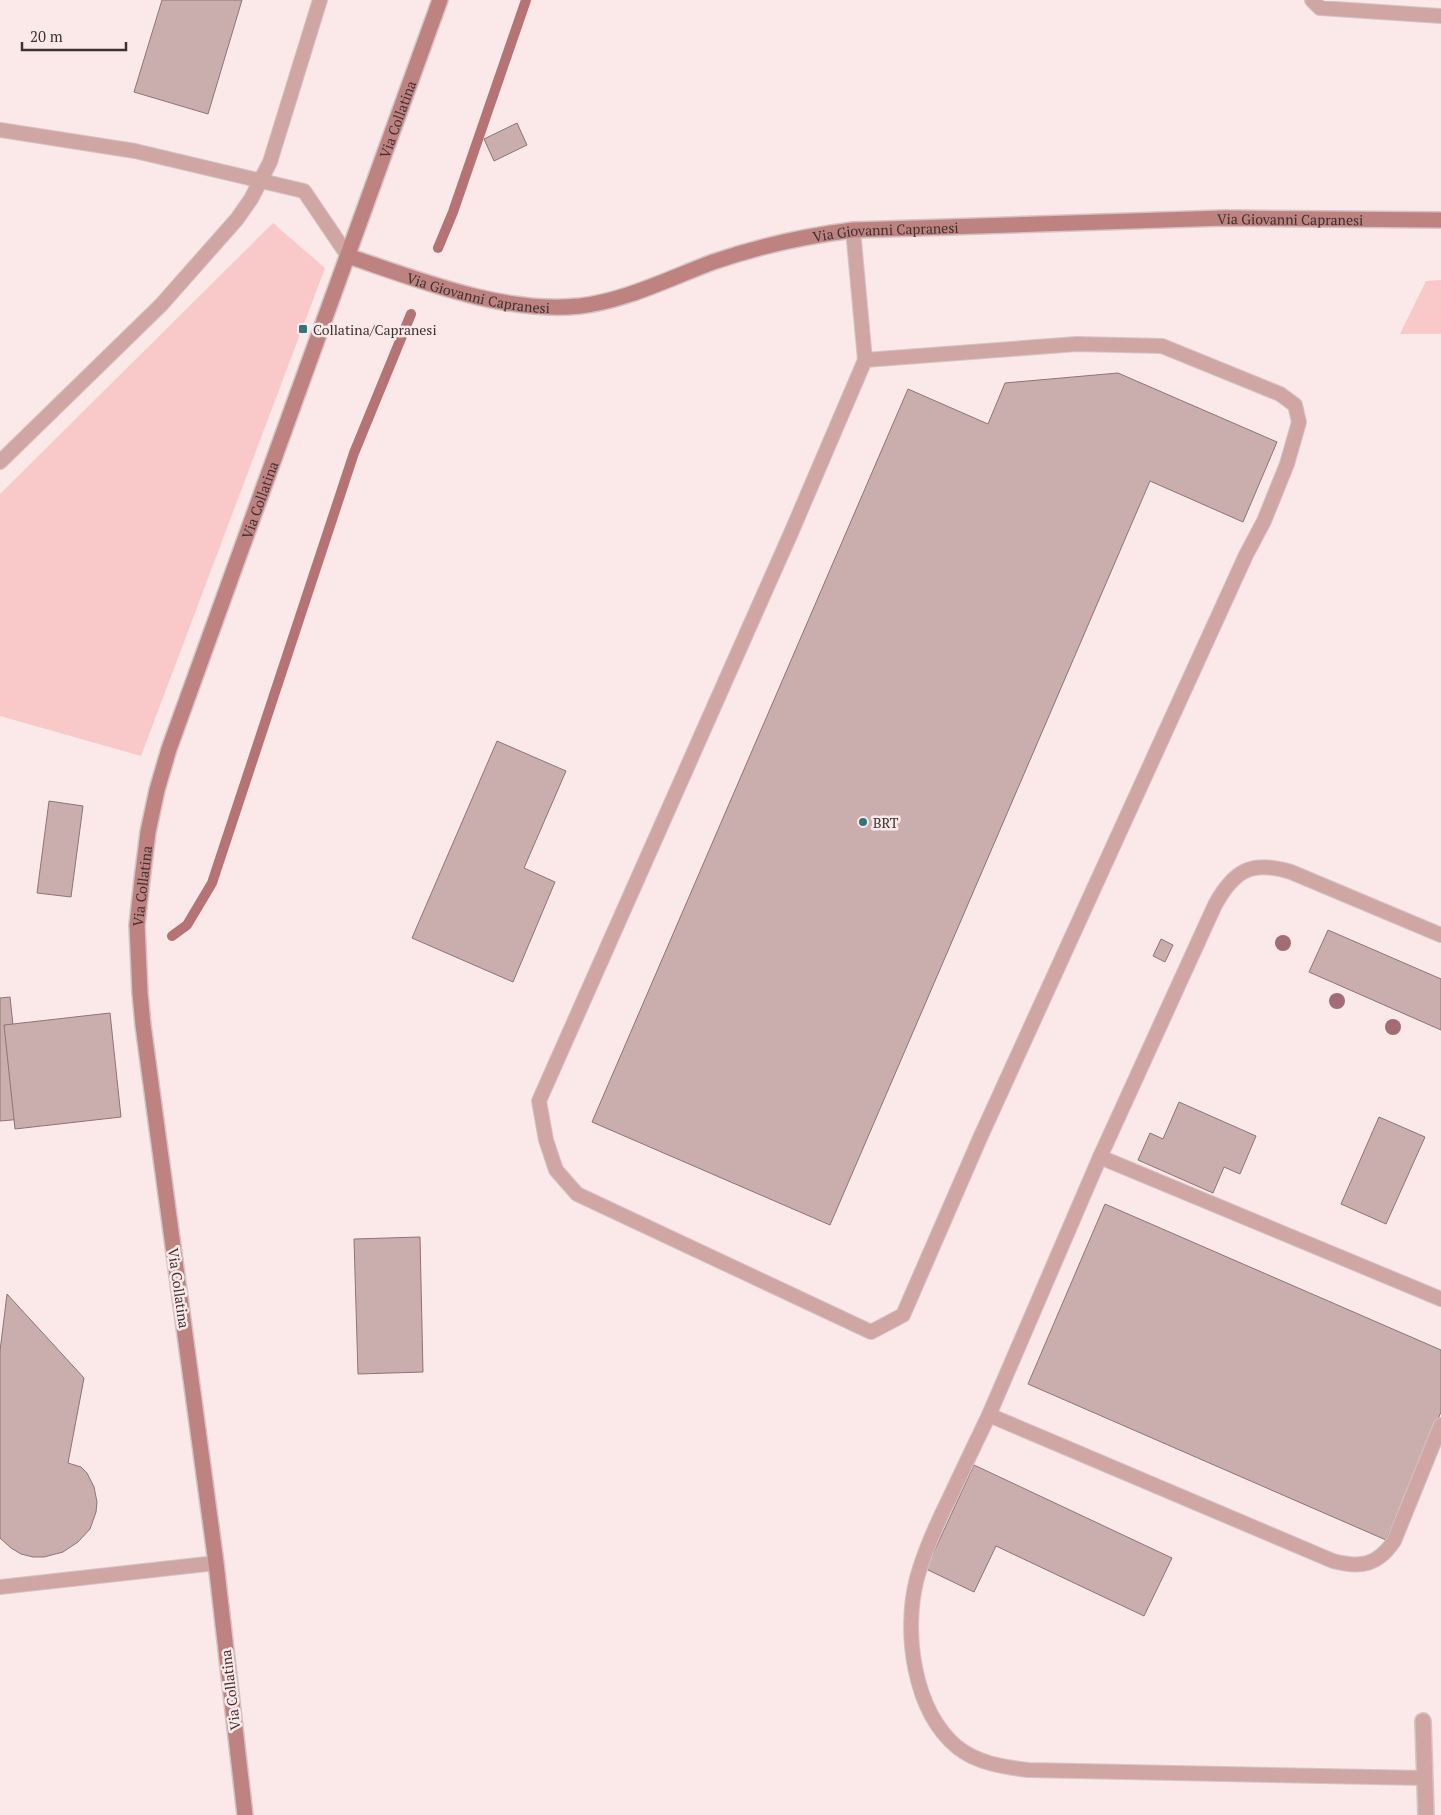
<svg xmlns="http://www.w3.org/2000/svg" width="1441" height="1815" viewBox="0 0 1441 1815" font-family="'PT Serif',serif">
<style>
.green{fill:#f8c9c8}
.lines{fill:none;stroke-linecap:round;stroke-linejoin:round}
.stream{stroke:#b57373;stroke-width:10}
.building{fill:#caaeae;stroke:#8e7474}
.lane-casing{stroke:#d5c4c4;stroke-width:16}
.street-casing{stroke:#d5c4c4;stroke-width:18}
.secondary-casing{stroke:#d5c4c4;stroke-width:18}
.lane{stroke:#d0a6a5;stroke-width:14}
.street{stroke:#d0a6a5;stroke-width:15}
.secondary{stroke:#be8281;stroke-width:15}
.tree{fill:#a26c74}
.poi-dot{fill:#2d777a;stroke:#fbe9e9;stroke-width:2}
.labels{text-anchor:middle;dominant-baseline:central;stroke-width:5;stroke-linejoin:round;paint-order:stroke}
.street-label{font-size:14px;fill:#3d3232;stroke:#fbe9e9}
.poi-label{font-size:14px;fill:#3d3232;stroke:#fbe9e9;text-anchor:start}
</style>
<rect width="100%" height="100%" fill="#fbe9e9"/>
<g class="green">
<path d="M 273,223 L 325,268 L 141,756 L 0,716 L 0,494 Z"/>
<path d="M 1441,280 L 1441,334 L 1400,334 L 1426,281 Z"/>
</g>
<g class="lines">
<g class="stream">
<path d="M 438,248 L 453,212 L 526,0"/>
<path d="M 172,936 L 187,925 L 212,883 L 354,453 L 411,314"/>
</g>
</g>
<g class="building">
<path d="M 162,0 L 242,0 L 208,114 L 134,92 Z"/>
<path d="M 517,123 L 527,145 L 494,161 L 484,139 Z"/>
<path d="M 1118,373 L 1277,442 L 1243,522 L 1150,481 L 830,1225 L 592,1122 L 908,389 L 988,424 L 1005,383 Z"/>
<path d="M 497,741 L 566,771 L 524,868 L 555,882 L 513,982 L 412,938 Z"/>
<path d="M 49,801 L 83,806 L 71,897 L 37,893 Z"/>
<path d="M 1328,930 L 1441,979 L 1441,1030 L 1309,972 Z"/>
<path d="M 1161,939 L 1173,945 L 1165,962 L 1153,956 Z"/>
<path d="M 10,997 L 23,1119 L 0,1121 L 0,998 Z"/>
<path d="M 110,1013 L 121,1117 L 15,1129 L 4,1025 Z"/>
<path d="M 1179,1102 L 1256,1136 L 1240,1174 L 1224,1167 L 1213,1193 L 1138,1160 L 1150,1133 L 1163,1139 Z"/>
<path d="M 1379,1117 L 1425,1137 L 1386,1224 L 1341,1204 Z"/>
<path d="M 1105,1204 L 1441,1350 L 1441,1412 L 1386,1540 L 1028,1384 Z"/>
<path d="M 420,1237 L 423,1372 L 358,1374 L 354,1239 Z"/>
<path d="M 7,1294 L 84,1378 L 68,1463 L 81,1467 L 87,1473 L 94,1487 L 97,1502 L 96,1512 L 90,1529 L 78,1542 L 63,1552 L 44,1557 L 33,1557 L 21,1554 L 11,1548 L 0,1538 L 0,1351 Z"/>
<path d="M 974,1465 L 1172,1558 L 1144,1616 L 996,1546 L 974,1592 L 926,1569 Z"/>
</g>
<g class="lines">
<g class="lane-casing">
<g id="lane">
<path d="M 1312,0 L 1320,8 L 1441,16"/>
<path d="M 0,130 L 135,151 L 304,191 L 348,256"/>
<path d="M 853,230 L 865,360 L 791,533 L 539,1101 L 546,1140 L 556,1170 L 577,1194 L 871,1332 L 903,1315 L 980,1138 L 1246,555 L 1264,521 L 1287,464 L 1299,422 L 1295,405 L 1280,394 L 1162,346 L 1077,344 L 865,360"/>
<path d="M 0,462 L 161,305 L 237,219 L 251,199 L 270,162 L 320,0"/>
<path d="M 1441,935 L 1291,872 C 1252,860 1234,870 1215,905 L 1100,1157 L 1441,1299"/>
<path d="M 989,1415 L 1100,1157"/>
<path d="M 0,1587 L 216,1563"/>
<path d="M 1424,1778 L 1028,1770 C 1003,1767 977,1763 957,1747 C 913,1710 903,1631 917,1578 C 925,1549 937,1523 950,1497 C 963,1469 976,1442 989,1415 L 1333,1561 C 1360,1568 1377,1566 1394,1541 L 1441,1425"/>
</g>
</g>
<g class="street-casing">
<path id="street" d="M 1423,1721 L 1426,1815"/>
</g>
<g class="secondary-casing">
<g id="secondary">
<path id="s1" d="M 348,256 C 419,280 503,314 580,306 C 625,301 670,278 713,262 C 759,246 805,236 853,230 L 1224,218 L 1441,220"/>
<path id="s2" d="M 245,1815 L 216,1563 L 143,1025 L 140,993 L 137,925 L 142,880 L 148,832 L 157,790 L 169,749 L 440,0"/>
</g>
</g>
<use href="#lane" class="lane"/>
<use href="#street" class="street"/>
<use href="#secondary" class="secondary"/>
</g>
<g class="tree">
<circle cx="1283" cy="943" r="8"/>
<circle cx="1337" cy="1001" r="8"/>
<circle cx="1393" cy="1027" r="8"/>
</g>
<g class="poi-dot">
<rect x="298" y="324" width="10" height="10" rx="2.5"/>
<circle cx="863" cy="822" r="5"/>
</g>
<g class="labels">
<g class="street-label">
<text stroke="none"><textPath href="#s2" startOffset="1746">Via Collatina</textPath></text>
<text stroke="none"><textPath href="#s1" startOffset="961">Via Giovanni Capranesi</textPath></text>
<text stroke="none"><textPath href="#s1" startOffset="556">Via Giovanni Capranesi</textPath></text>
<text stroke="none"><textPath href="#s1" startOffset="136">Via Giovanni Capranesi</textPath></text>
<text stroke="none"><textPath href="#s2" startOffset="1341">Via Collatina</textPath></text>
<text stroke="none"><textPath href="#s2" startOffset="936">Via Collatina</textPath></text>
<text transform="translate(179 1288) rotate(82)">Via Collatina</text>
<text transform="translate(230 1690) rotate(-97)">Via Collatina</text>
</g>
<g class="poi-label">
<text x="313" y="329">Collatina/Capranesi</text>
<text x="873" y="822">BRT</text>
</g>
</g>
<path d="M22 42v8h104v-8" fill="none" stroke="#3d3232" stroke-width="2.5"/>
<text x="30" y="42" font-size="15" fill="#3d3232" stroke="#fbe9e9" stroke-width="4" paint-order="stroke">20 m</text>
</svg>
